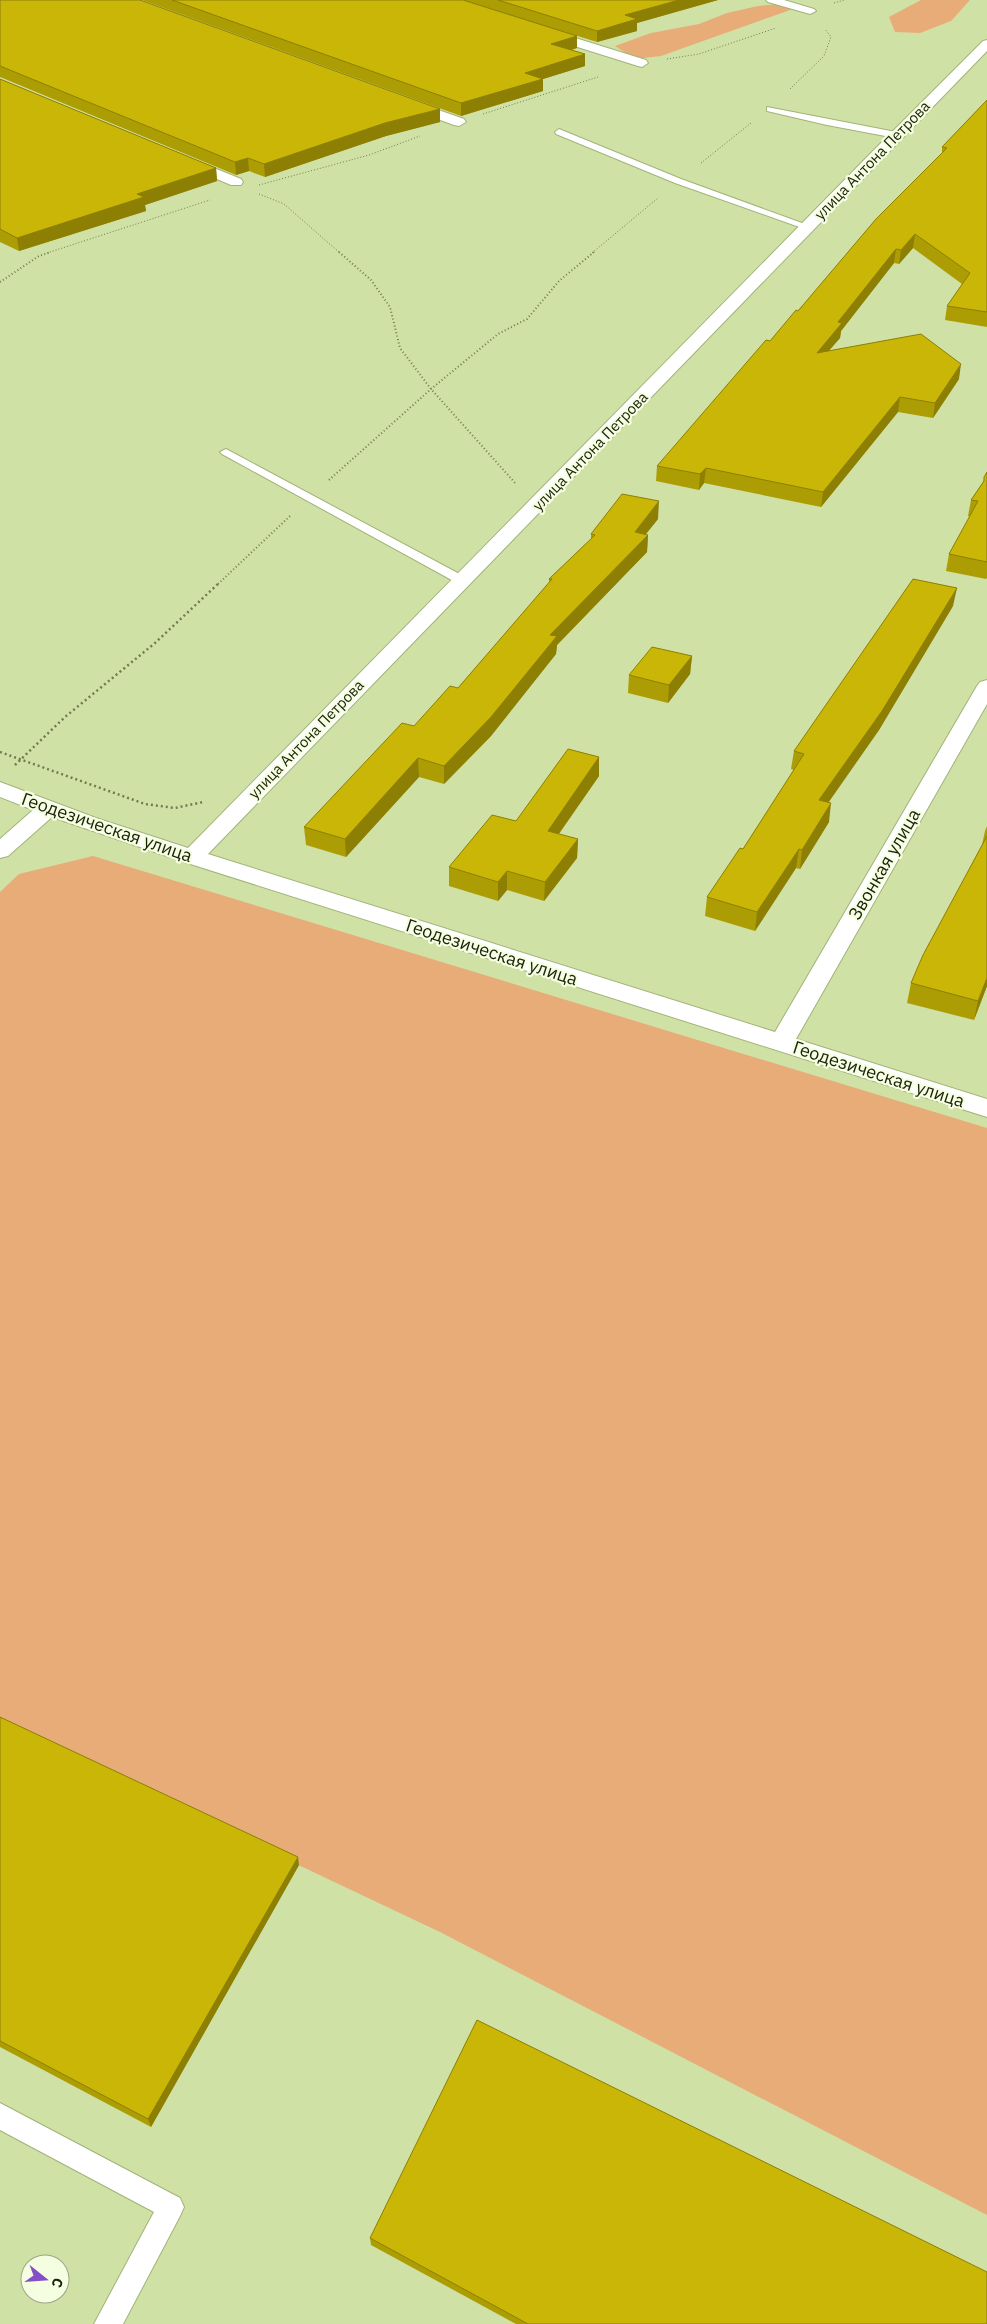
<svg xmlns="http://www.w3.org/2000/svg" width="987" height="2324" viewBox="0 0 987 2324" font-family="'IBM Plex Sans',sans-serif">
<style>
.green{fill:#e8ac78}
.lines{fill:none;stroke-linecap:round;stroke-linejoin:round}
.lane-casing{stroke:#a2b379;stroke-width:2}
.street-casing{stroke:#a2b379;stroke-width:2}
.path-far2{stroke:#707b52;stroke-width:1;stroke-dasharray:1 2;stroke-linecap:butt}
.path-far1{stroke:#707b52;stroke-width:2;stroke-dasharray:1 2.5;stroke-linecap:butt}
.path{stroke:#707b52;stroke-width:2.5;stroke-dasharray:2 3;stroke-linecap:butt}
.lane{fill:#fff;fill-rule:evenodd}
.street{fill:#fff;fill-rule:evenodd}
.wall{fill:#ad9d05}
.shaded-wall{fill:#8d7f04}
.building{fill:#c9b606;stroke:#8d7f04}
.labels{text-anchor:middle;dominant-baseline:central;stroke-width:4.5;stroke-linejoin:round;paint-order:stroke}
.far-street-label{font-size:15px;fill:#1c220a;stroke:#f5fee0}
.street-label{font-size:18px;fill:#1c220a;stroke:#f5fee0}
</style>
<rect width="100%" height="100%" fill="#d0e1a5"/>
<g class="green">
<path d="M 921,0 L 970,0 L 951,21 L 920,33 L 895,32 L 889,17 Z"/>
<path d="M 779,4 L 793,9 L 661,56 L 635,59 L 615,46 L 651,33 L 699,24 L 727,13 L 758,6 Z"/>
<path d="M 93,856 L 987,1128 L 987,2215 L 440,1932 L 0,1724 L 0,892 L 19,874 Z"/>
</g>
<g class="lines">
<g class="lane-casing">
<g id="lane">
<path d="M 767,107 L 896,132 L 900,135 L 896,138 L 827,125 L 767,111 Z"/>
<path d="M 559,129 L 681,179 L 813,227 L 805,229 L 675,183 L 556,134 L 555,132 Z"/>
<path d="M 226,449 L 467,578 L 469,581 L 463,585 L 459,584 L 222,454 L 220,452 Z"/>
<path d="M 0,2103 L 180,2198 L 184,2207 L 180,2216 L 123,2324 L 94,2324 L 154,2212 L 0,2130 Z"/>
</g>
</g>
<g class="street-casing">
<g id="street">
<path d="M 766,0 L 784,0 L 814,9 L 816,11 L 810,14 L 768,2 Z"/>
<path d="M 540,27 L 646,60 L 648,63 L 642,67 L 638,66 L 536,34 L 534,31 Z"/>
<path d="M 987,40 L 987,51 L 208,854 L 775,1032 L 977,686 L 980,682 L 987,680 L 987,704 L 796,1039 L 987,1099 L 987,1117 L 184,862 L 52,817 L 8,856 L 0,858 L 0,839 L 33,810 L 0,797 L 0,782 L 96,818 L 188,848 L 870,154 L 983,41 Z"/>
<path d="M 404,98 L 464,119 L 466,122 L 459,126 L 454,125 L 399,105 L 398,102 Z"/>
<path d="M 182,155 L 241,179 L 243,182 L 241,185 L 231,185 L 177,162 L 175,159 L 177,156 Z"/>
</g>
</g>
<g class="path-far2">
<path d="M 834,3 L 844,0"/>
<path d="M 667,59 L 699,54 L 776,28"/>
<path d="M 790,89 L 824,56 L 831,37 L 825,29"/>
<path d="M 483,114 L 598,77"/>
<path d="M 701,163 L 751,123"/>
<path d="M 259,185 L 369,155 L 420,136"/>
<path d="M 259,194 L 284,204 L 340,253"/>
<path d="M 47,253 L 210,200"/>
<path d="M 592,253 L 658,198"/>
</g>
<g class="path-far1">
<path d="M 339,252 L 371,280 L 390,307 L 400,348 L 431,389 L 516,484"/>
<path d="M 0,282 L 39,256 L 51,252"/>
<path d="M 329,480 L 431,389 L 498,334 L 527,319 L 559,281 L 594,252"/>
<path d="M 218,584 L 290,516"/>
</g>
<g class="path">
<path d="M 0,752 L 145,804 L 175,808 L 203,802"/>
<path d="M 15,765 L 65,717 L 155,643 L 219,583"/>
</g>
<use href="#lane" class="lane"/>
<use href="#street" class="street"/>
</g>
<g class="wall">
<path d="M 0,0 L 440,122 L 386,136 L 265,177 L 249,171 L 236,175 L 0,77 Z"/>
<path d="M 142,0 L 718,0 L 637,23 L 637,31 L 597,42 L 529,21 L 577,36 L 577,48 L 572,50 L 585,54 L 585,66 L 543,79 L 543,91 L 461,116 Z"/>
<path d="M 0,79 L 216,168 L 217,181 L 145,205 L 146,211 L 19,251 L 0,242 Z"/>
<path d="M 987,100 L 987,327 L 945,320 L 947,306 L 962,284 L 913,248 L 899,264 L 894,263 L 841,331 L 840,338 L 829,350 L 959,379 L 933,418 L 898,412 L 821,507 L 704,483 L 699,490 L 656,481 L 657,466 L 770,341 L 942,154 L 942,147 Z"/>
<path d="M 987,472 L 987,578 L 986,579 L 946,571 L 949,554 L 970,517 L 968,516 L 971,500 L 983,482 Z"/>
<path d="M 658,519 L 645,535 L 648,535 L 647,552 L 557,645 L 556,654 L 491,736 L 444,784 L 419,777 L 346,857 L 306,845 L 304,827 L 414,726 L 458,688 L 549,583 L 549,579 L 591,539 L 591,534 Z"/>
<path d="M 953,606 L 879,730 L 828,802 L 829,822 L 800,869 L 796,868 L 755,931 L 705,916 L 707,897 L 743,849 L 794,770 L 791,769 L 794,751 Z"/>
<path d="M 692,656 L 690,674 L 668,703 L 628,693 L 629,675 Z"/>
<path d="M 599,757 L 599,776 L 559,834 L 578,839 L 577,858 L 544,901 L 507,890 L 498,901 L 449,886 L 449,867 L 516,821 Z"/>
<path d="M 987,826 L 987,986 L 974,1020 L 907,1003 L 911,983 L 982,845 L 985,831 Z"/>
<path d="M 0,1717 L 299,1865 L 151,2127 L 0,2047 Z"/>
<path d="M 370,2238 L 987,2324 L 516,2324 L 371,2245 Z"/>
</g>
<g class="shaded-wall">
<path d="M 679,0 L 718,0 L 637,23 L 637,31 L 597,42 L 597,31 L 625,15 Z"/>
<path d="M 577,36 L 577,48 L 551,55 L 551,44 Z"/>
<path d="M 585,54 L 585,66 L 543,79 L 543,91 L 461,116 L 461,103 L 525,73 Z"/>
<path d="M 440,109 L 440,122 L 386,136 L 265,177 L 264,164 L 385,123 Z"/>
<path d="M 248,158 L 249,171 L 236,175 L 235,162 Z"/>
<path d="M 216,168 L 217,181 L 145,205 L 146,211 L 19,251 L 17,238 L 137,194 Z"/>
<path d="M 915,234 L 913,248 L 899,264 L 901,250 Z"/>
<path d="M 896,249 L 894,263 L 841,331 L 840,338 L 815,367 L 817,353 L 838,322 Z"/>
<path d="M 961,364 L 959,379 L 933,418 L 935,403 Z"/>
<path d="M 900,397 L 898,412 L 821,507 L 823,492 Z"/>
<path d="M 706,468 L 704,483 L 699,490 L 700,474 Z"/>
<path d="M 659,501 L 658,519 L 634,549 L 635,532 Z"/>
<path d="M 648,535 L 647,552 L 557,645 L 556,654 L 491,736 L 444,784 L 444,766 L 550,635 Z"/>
<path d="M 957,588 L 953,606 L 879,730 L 817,819 L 819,800 Z"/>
<path d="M 692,656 L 690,674 L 668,703 L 669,685 Z"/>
<path d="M 599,757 L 599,776 L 548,849 L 548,831 Z"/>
<path d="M 418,758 L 419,777 L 346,857 L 345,839 Z"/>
<path d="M 831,803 L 829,822 L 800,869 L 802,850 Z"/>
<path d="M 578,839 L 577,858 L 544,901 L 545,882 Z"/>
<path d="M 799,849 L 796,868 L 755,931 L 757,912 Z"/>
<path d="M 507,871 L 507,890 L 498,901 L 498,882 Z"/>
<path d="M 987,978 L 987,986 L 974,1020 L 978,1001 Z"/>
<path d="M 298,1857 L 299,1865 L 151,2127 L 148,2119 Z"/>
</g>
<g class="building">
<path d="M 0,0 L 140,0 L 440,109 L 385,123 L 264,164 L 248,158 L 235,162 L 0,66 Z"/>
<path d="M 172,0 L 463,0 L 577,36 L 551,44 L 585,54 L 525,73 L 543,79 L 461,103 Z"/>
<path d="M 498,0 L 679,0 L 625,15 L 637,19 L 597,31 Z"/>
<path d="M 0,79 L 216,168 L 137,194 L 144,197 L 17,238 L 0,229 Z"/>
<path d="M 987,100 L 987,312 L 947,306 L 970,273 L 915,234 L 901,250 L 896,249 L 838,322 L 842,323 L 817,353 L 921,334 L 961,364 L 935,403 L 900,397 L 823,492 L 706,468 L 700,474 L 657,466 L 766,340 L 770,341 L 796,310 L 798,311 L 876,219 L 947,148 L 942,147 Z"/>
<path d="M 987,472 L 987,562 L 949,554 L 978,501 L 971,500 L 984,481 L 984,477 Z"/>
<path d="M 622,494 L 659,501 L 635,532 L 648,535 L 550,635 L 557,636 L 491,717 L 444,766 L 418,758 L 345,839 L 304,827 L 402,723 L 414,726 L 450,686 L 458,688 L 552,579 L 549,579 L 595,535 L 591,534 Z"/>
<path d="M 913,579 L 957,588 L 882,711 L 819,800 L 831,803 L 802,850 L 799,849 L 757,912 L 707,897 L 740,848 L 743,849 L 804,754 L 794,751 Z"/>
<path d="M 652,647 L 692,656 L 669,685 L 629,675 Z"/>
<path d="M 568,749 L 599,757 L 548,831 L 578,839 L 545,882 L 507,871 L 498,882 L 449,867 L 492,815 L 516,821 Z"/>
<path d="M 987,836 L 987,978 L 978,1001 L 911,983 L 923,955 Z"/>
<path d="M 0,1717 L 298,1857 L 148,2119 L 0,2041 Z"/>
<path d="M 477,2020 L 987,2272 L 987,2324 L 528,2324 L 370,2238 Z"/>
</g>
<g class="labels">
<g class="far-street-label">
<text transform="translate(872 160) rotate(-46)">улица Антона Петрова</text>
<text transform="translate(590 451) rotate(-46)">улица Антона Петрова</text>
<text transform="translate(306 739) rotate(-46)">улица Антона Петрова</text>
</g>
<g class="street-label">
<text transform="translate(107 827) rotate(19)">Геодезическая улица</text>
<text transform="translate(884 864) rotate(-60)">Звонкая улица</text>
<text transform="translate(492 952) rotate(18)">Геодезическая улица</text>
<text transform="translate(879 1074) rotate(18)">Геодезическая улица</text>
</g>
</g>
<g transform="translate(45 2279) rotate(107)"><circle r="24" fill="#f5fee0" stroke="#9ea68a"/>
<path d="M0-4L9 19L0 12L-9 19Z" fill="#8550c7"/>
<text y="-8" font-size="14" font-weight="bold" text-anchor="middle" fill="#1c220a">С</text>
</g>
</svg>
